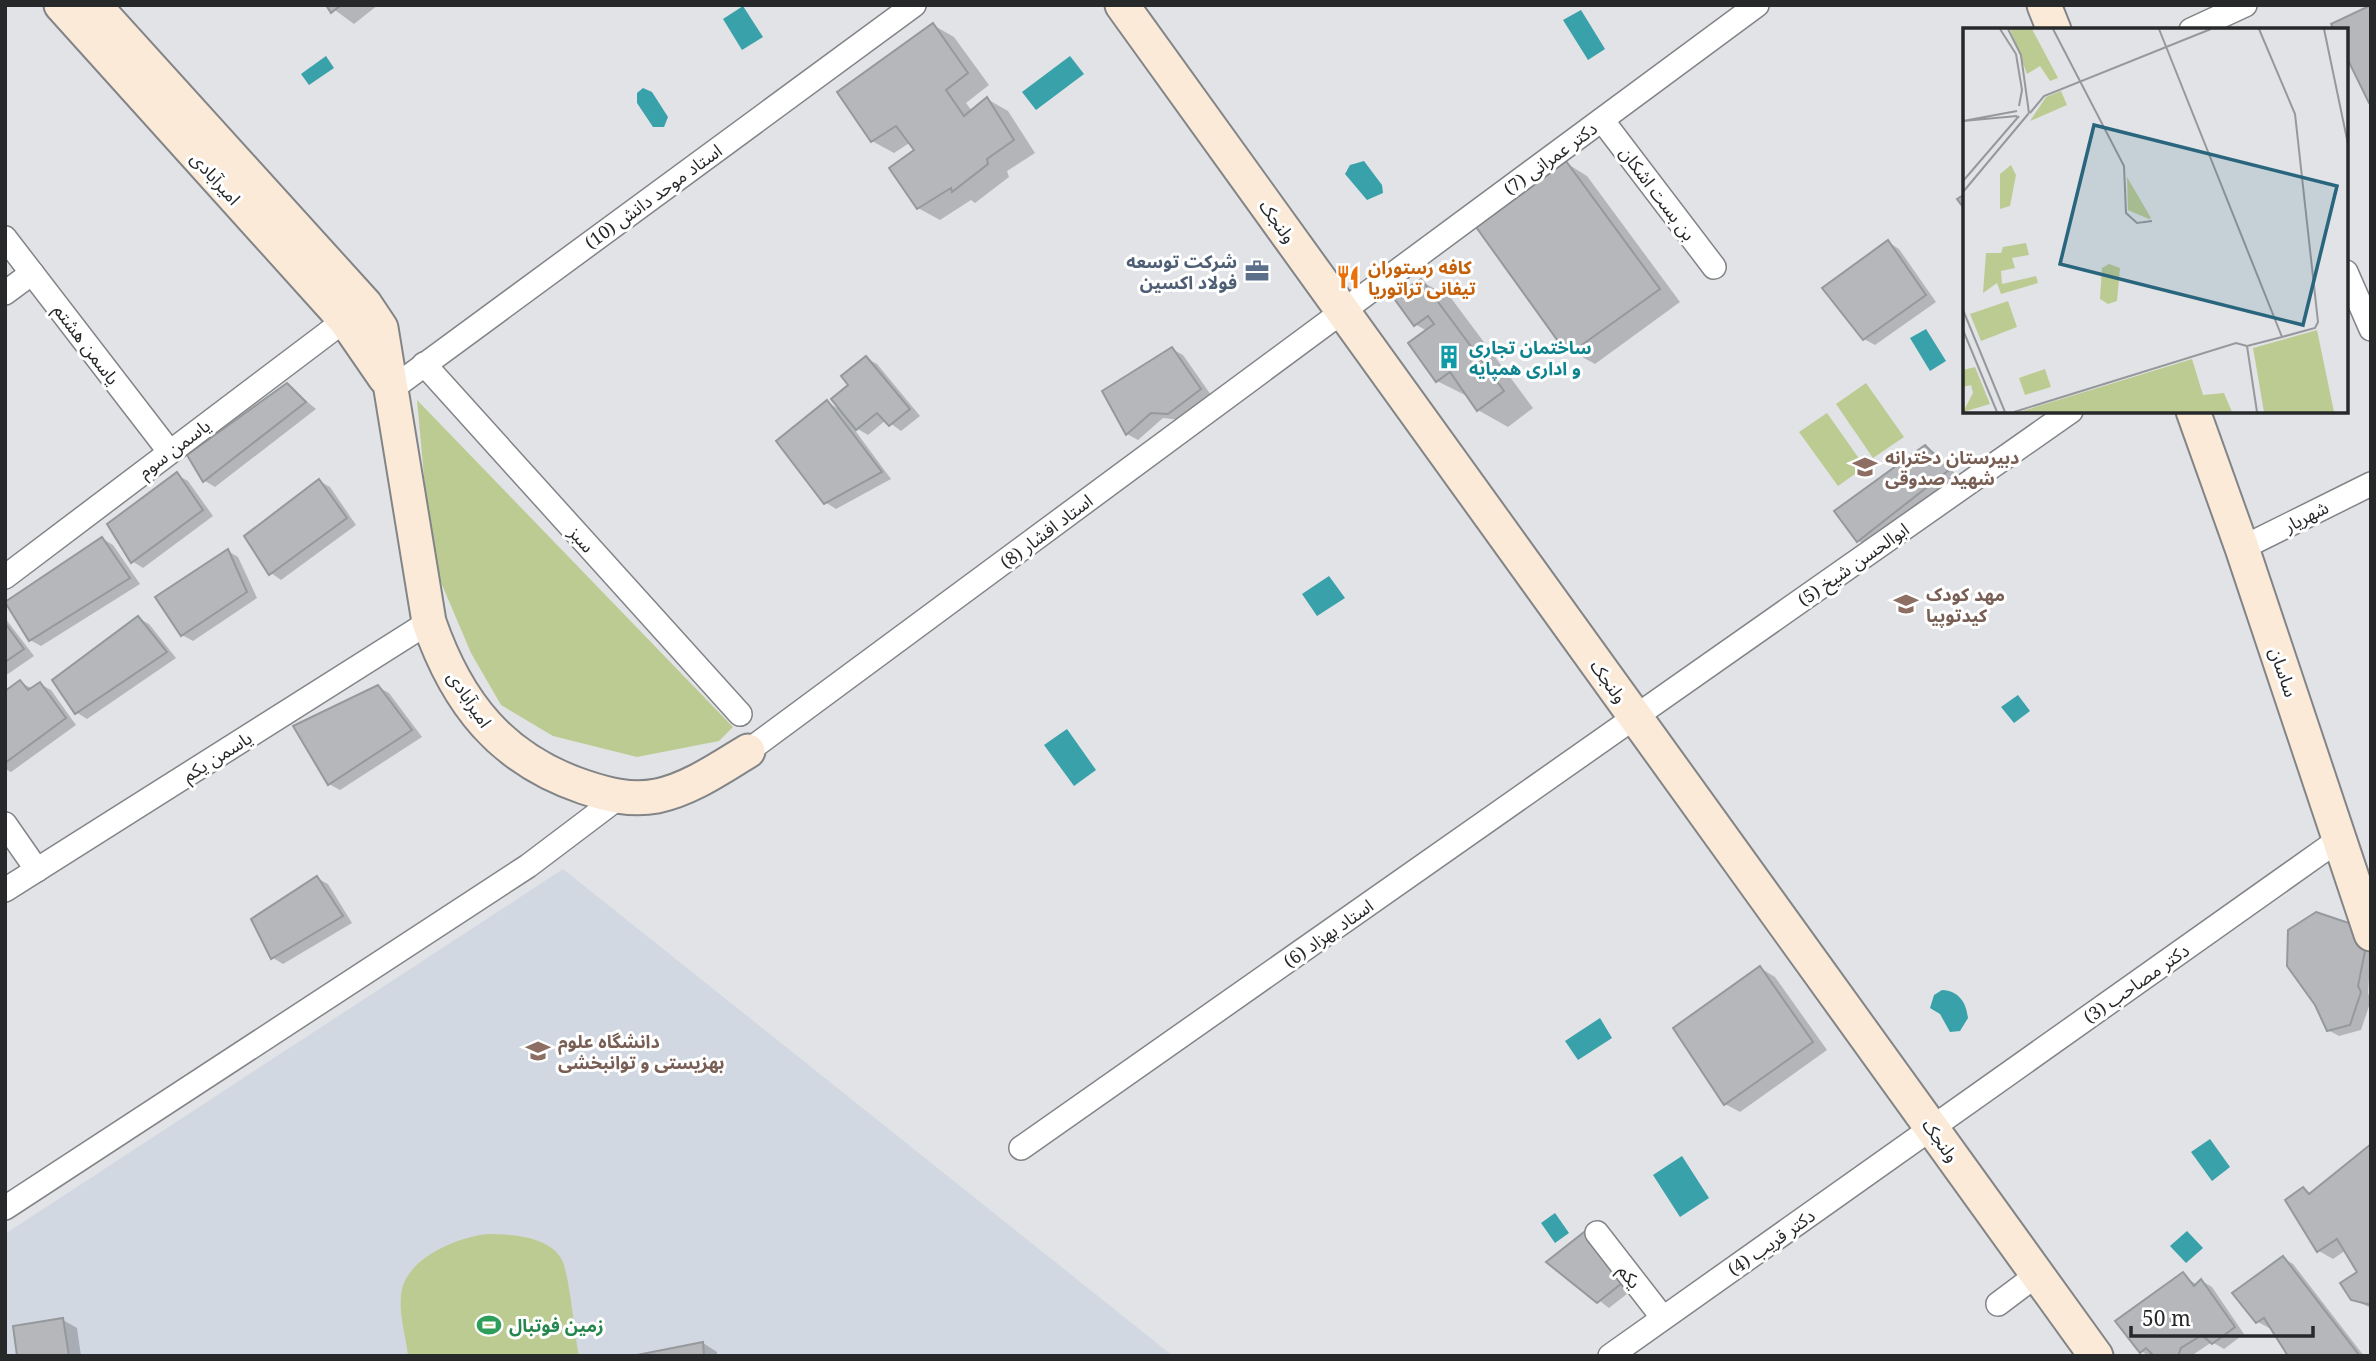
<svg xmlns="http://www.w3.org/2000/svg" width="2376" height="1361" viewBox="0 0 2376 1361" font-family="'Noto Serif','Noto Sans Arabic',serif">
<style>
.built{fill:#d2d8e2}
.green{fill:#bccb92}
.water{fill:#38a1aa}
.shadow{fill:#0003}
.building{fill:#b5b7bb;stroke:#96999c;stroke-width:2}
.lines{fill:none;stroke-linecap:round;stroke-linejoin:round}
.street-casing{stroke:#828487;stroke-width:26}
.secondary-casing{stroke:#828487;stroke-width:37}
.street{stroke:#fff;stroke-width:23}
.secondary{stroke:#faead7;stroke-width:33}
.labels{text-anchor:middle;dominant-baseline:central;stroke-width:6;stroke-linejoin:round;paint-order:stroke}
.street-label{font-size:18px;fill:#272829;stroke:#fff}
.service-label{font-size:18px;font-weight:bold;fill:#4e5e75;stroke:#fff;text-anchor:end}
.food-label{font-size:18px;font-weight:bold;fill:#c56008;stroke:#fff;text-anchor:start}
.culture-label{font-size:18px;font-weight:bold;fill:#0d838f;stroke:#fff;text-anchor:start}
.education-label{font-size:18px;font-weight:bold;fill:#785e54;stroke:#fff;text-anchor:start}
.leisure-label{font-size:18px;font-weight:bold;fill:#27864d;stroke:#fff;text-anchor:start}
.inset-road{fill:none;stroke:#97989b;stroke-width:2}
.view{fill:#29657d;fill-opacity:0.15;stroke:#29657d;stroke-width:3.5}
.inset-edge{fill:none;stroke:#272829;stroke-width:3.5}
</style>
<rect width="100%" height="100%" fill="#e1e3e7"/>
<path class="built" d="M 563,869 L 1173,1356 L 5,1356 L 5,1234 Z"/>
<g class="green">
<path d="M 1866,383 L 1904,437 L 1873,458 L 1836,404 Z"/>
<path d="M 417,400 L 733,727 L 719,741 L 637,757 L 553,736 L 501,705 L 471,653 L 440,580 L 426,498 Z"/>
<path d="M 1827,413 L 1865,467 L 1838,486 L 1799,432 Z"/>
<path d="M 488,1234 C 510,1234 550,1236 562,1260 C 569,1272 575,1337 579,1356 L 408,1356 C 406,1337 399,1315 401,1296 C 403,1259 457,1237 488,1234 Z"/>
</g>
<g class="water">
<path d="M 743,6 L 763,37 L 742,50 L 723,19 Z"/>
<path d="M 1581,10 L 1605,49 L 1588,60 L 1563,20 Z"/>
<path d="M 326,56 L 334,68 L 309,85 L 301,74 Z"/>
<path d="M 1070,56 L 1084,74 L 1036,110 L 1022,92 Z"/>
<path d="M 643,88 L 652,92 L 668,117 L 664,127 L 653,127 L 637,103 L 637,93 Z"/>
<path d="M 1364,161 L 1382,185 L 1383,193 L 1367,200 L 1345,174 L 1350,165 Z"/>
<path d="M 1926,329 L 1946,361 L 1930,371 L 1910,338 Z"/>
<path d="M 1329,576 L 1345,598 L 1317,616 L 1302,594 Z"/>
<path d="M 2018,695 L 2030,711 L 2014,723 L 2001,707 Z"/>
<path d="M 1067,729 L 1096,770 L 1074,786 L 1044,745 Z"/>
<path d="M 1942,990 C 1959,991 1966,1002 1968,1018 L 1960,1031 L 1950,1032 L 1940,1014 L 1930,1008 L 1934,995 Z"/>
<path d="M 1600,1018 L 1612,1038 L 1578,1060 L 1565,1041 Z"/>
<path d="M 2210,1139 L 2230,1167 L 2212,1181 L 2191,1152 Z"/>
<path d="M 1682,1156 L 1709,1198 L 1680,1217 L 1653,1175 Z"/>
<path d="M 1555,1213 L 1569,1233 L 1555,1243 L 1541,1223 Z"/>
<path d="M 2187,1231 L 2203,1248 L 2186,1263 L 2170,1246 Z"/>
</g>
<g class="shadow">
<path d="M 328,5 L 378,5 L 354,24 Z"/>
<path d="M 933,25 L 954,37 L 989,85 L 966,103 L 972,111 L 987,99 L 1008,111 L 1035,153 L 1007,171 L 1009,177 L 975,203 L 971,200 L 940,220 L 918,208 L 917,151 L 911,142 L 894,153 L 872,141 Z"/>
<path d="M 1566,163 L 1587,176 L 1680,302 L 1595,364 L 1564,347 Z"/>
<path d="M 1888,242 L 1899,249 L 1936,302 L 1875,345 L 1864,339 Z"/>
<path d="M 1421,281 L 1451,298 L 1533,408 L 1508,427 L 1478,410 L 1469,397 L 1437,381 L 1427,331 L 1415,324 Z"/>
<path d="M 1172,349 L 1183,355 L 1211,395 L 1180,420 L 1163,418 L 1138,440 L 1127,434 Z"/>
<path d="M 866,358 L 877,364 L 920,416 L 901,431 L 886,420 L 868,435 L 851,425 L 891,479 L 836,509 L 825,502 L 827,402 L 842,411 L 851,385 Z"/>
<path d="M 287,385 L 316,409 L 215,487 L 205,481 L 190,456 Z"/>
<path d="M 1925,447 L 1936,453 L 1958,477 L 1869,547 L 1859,541 L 1837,511 Z"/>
<path d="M 177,475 L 188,481 L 213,516 L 143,568 L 132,561 Z"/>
<path d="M 319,481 L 330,487 L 356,525 L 281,580 L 271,573 Z"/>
<path d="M 103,539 L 113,545 L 140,584 L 41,646 L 30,640 Z"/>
<path d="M 228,551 L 238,557 L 257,598 L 193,641 L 182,635 Z"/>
<path d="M 5,618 L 34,656 L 5,676 Z"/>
<path d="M 138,618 L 149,624 L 176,658 L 87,719 L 76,712 Z"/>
<path d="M 20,682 L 31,688 L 40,684 L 51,690 L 76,725 L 11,772 L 5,769 L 5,693 Z"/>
<path d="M 378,687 L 389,693 L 422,737 L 340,790 L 329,784 Z"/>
<path d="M 317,878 L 328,884 L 352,923 L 283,964 L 273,958 Z"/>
<path d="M 2290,931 L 2371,949 L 2368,993 L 2371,1000 L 2361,1030 L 2339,1036 L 2328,1030 Z"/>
<path d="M 1760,968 L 1775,977 L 1827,1050 L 1740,1112 L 1725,1104 Z"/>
<path d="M 2371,1147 L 2371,1308 L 2352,1299 L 2359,1273 L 2346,1250 L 2333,1259 L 2319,1251 L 2303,1189 L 2311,1194 Z"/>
<path d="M 2283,1258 L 2293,1264 L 2364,1356 L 2290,1356 L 2271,1326 L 2269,1328 L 2258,1322 L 2235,1293 Z"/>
<path d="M 1549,1262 L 1637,1286 L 1609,1308 Z"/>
<path d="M 2183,1275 L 2197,1285 L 2202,1281 L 2212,1287 L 2244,1334 L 2224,1349 L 2212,1342 L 2191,1356 L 2149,1356 L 2141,1351 Z"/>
<path d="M 63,1320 L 77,1328 L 81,1356 L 19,1356 Z"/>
<path d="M 703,1343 L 717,1352 L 717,1356 L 641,1356 Z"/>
</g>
<g class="building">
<path d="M 326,5 L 341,5 L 331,13 Z"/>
<path d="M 2371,5 L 2371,102 L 2369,103 L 2346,56 L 2346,30 L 2334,30 L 2331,24 Z"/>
<path d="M 933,23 L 968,73 L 946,90 L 964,116 L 987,97 L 1014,140 L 987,159 L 988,164 L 952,192 L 951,188 L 917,209 L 889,168 L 914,150 L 896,126 L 871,142 L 837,92 Z"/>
<path d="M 1566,161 L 1660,289 L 1572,352 L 1570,346 L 1563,348 L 1476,227 Z"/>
<path d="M 1965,194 L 1965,210 L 1957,199 Z"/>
<path d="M 1888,240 L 1926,295 L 1863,340 L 1822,288 Z"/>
<path d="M 1421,279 L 1504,391 L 1477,411 L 1450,372 L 1436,382 L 1408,343 L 1434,324 L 1428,316 L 1414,326 L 1393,297 Z"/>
<path d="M 1172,347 L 1201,389 L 1168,414 L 1151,413 L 1126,435 L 1102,391 Z"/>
<path d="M 866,356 L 910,409 L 889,426 L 877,413 L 856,430 L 831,399 L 848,385 L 841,376 Z"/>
<path d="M 287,383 L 306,402 L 203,482 L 187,455 Z"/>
<path d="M 827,400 L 882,472 L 824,504 L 776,441 Z"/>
<path d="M 1925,445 L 1949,470 L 1857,542 L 1834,511 Z"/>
<path d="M 177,472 L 203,510 L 131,563 L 107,524 Z"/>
<path d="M 319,479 L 347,518 L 269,575 L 244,536 Z"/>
<path d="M 102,537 L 130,578 L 29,641 L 5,602 Z"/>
<path d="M 228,549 L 247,592 L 181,636 L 155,597 Z"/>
<path d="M 138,616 L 167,652 L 75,714 L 52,680 Z"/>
<path d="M 5,623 L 24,649 L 5,662 Z"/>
<path d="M 20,680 L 28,690 L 40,682 L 66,718 L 5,763 L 5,691 Z"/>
<path d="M 378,685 L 412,730 L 328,785 L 293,726 Z"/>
<path d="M 317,876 L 343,916 L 271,959 L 251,919 Z"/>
<path d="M 2316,912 L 2352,924 L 2365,951 L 2358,986 L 2361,992 L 2350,1025 L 2327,1031 L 2315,1005 L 2287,966 L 2288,930 Z"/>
<path d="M 1760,966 L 1813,1042 L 1724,1105 L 1673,1028 Z"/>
<path d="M 2371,1144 L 2371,1305 L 2351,1300 L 2340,1283 L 2357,1272 L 2337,1239 L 2317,1252 L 2285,1200 L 2303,1187 L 2309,1194 Z"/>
<path d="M 1588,1229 L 1627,1279 L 1597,1303 L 1546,1262 Z"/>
<path d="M 2283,1256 L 2359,1355 L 2358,1356 L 2288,1356 L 2264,1318 L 2256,1323 L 2232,1293 Z"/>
<path d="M 2183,1272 L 2194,1286 L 2201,1279 L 2235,1327 L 2212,1344 L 2202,1335 L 2181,1348 L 2178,1356 L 2154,1356 L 2146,1348 L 2140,1353 L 2115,1321 Z"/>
<path d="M 63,1318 L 69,1356 L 17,1356 L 13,1326 Z"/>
<path d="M 703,1342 L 704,1356 L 632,1356 Z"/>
</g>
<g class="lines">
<g class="street-casing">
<g id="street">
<path d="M 2191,30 L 2245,5"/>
<path d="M 1602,120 L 1714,267"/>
<path d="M 5,238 L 169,451"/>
<path d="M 2346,272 L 2371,329"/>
<path d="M 5,293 L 32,273"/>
<path d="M 424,364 L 740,714"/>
<path d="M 393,388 L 914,5"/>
<path d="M 2242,548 L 2371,484"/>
<path d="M 5,577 L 345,320"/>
<path d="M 748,751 L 1757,5"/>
<path d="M 5,824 L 37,870"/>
<path d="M 5,890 L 429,622"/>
<path d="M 1021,1148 L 2071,411"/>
<path d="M 5,1208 L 528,866 L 618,798"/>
<path d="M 1597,1233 L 1663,1318"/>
<path d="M 1998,1304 L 2038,1274"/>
<path d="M 1610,1356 L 2341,838"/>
</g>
</g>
<g class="secondary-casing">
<g id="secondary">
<path d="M 61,5 L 345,320 L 385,378"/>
<path d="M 94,5 L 365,304 L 381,328 L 429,622 C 457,703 501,759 584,787 C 608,795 631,801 657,796 C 690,789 720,768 748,751"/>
<path d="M 1122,5 L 2096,1356"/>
<path d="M 2044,5 L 2054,30"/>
<path d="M 2193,411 L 2242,548 L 2371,934"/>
</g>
</g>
<use href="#street" class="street"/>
<use href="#secondary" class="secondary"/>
</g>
<defs>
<g id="office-bare" transform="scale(1.89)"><path d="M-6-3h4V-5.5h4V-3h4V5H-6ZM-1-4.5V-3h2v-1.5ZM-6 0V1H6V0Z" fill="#5c6f8a" stroke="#fff" stroke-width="2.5" paint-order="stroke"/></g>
<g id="restaurant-bare" transform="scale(1.89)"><path d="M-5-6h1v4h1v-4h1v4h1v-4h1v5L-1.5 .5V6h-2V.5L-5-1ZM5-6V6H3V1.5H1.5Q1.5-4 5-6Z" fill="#e8710a" stroke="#fff" stroke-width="2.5" paint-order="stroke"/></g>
<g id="building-bare" transform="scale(1.89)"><path d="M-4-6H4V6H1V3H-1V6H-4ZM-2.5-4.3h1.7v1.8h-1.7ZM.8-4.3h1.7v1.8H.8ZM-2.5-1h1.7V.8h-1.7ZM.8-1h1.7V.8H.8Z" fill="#0f9aa8" stroke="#fff" stroke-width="2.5" paint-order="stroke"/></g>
<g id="school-bare" transform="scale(1.89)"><path d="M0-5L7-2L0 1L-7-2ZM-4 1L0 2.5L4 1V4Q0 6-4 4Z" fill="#8d6e63" stroke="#fff" stroke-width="2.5" paint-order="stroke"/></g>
<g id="university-bare" transform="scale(1.89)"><path d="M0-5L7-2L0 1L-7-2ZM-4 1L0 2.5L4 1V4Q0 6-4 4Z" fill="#8d6e63" stroke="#fff" stroke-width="2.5" paint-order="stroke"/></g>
<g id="stadium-bare" transform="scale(1.89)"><path d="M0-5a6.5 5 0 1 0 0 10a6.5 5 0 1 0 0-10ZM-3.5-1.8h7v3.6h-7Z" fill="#2e9e5b" stroke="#fff" stroke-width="2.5" paint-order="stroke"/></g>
</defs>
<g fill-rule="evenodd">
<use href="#office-bare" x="1257" y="271"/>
<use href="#restaurant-bare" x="1348" y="277"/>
<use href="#building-bare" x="1449" y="357"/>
<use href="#school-bare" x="1865" y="467"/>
<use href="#school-bare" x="1906" y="604"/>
<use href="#university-bare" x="538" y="1051"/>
<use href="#stadium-bare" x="489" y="1325"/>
</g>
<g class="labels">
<g class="street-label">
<text transform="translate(1550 158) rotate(-36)">دکتر عمرانی (7)</text>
<text transform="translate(216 178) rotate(48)">امیرآبادی</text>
<text transform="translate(1658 193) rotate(53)">بن بست اشکان</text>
<text transform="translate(653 196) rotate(-36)">استاد موحد دانش (10)</text>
<text transform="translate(1278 221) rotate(54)">ولنجک</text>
<text transform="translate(87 344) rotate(53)">یاسمن هشتم</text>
<text transform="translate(174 448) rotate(-37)">یاسمن سوم</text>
<text transform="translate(2306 516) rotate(-27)">شهریار</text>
<text transform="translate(1046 531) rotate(-37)">استاد افشار (8)</text>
<text transform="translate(582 539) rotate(48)">سبز</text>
<text transform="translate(1853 564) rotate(-35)">ابوالحسن شیخ (5)</text>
<text transform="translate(2284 672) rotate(71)">ساسان</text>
<text transform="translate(1609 681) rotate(54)">ولنجک</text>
<text transform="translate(470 699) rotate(56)">امیرآبادی</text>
<text transform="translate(217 756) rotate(-32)">یاسمن یکم</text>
<text transform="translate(1328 933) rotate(-35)">استاد بهزاد (6)</text>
<text transform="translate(2136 983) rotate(-35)">دکتر مصاحب (3)</text>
<text transform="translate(1941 1140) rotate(54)">ولنجک</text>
<text transform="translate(1771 1242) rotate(-35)">دکتر قریب (4)</text>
<text transform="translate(1630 1276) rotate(52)">یکم</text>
</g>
<g class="service-label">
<text x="1237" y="261">شرکت توسعه<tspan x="1237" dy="21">فولاد اکسین</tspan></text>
</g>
<g class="food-label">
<text x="1368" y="267">کافه رستوران<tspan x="1368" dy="21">تیفانی تراتوریا</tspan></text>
</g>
<g class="culture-label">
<text x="1469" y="347">ساختمان تجاری<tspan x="1469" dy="21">و اداری همپایه</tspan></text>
</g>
<g class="education-label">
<text x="1885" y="457">دبیرستان دخترانه<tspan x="1885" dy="21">شهید صدوقی</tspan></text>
<text x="1926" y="594">مهد کودک<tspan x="1926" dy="21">کیدتوپیا</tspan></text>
<text x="558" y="1041">دانشگاه علوم<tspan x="558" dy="21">بهزیستی و توانبخشی</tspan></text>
</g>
<g class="leisure-label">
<text x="509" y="1325">زمین فوتبال</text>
</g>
</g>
<g transform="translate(1963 28)">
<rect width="385" height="385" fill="#e1e3e7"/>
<path d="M 47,1 L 69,1 L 95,50 L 87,53 L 77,38 L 64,46 ZM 98,63 L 104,77 L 67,93 L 83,69 ZM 48,137 L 53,147 L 47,178 L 37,181 L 37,146 ZM 164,149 L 188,190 L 186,191 L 165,182 ZM 63,215 L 66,227 L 49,230 L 52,240 L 38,243 L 39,256 L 73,248 L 75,255 L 38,266 L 34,255 L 20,265 L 23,225 L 38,225 L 40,219 ZM 146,236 L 157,240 L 154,273 L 145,276 L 137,271 L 139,240 ZM 45,273 L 54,299 L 18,313 L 7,286 ZM 354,302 L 371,384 L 301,384 L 290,320 ZM 229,331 L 240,367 L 261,365 L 269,384 L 56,384 ZM 12,339 L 27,376 L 0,384 L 10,365 L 8,357 L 0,359 L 0,342 ZM 82,341 L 88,359 L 62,367 L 56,350 Z" fill="#bccb92"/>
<path class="inset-road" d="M 37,1 L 53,26 L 59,62 L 56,78M 45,1 L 58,27 L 66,85M 90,1 L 161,138 L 163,185 L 174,195 L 189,193M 196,1 L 319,309 L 284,318 L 294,384M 296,1 L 332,86 L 355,294 L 352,300 L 319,309M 361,1 L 385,116M 67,85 L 81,68 L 248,1M 0,93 L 54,88M 0,93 L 54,83M 0,153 L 56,88M 0,164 L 66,85M 0,282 L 42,384M 0,302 L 34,384M 51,384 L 273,315 L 284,318"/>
<path class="view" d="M 131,97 L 374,158 L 340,297 L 97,236 Z"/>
<rect width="385" height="385" class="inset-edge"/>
</g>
<rect width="2376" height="1361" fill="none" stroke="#272829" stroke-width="14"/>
<path d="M2131 1326v10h182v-10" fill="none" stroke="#272829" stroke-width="3.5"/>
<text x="2142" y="1326" font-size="21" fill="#272829" stroke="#ffffff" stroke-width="5" paint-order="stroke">50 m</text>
</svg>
